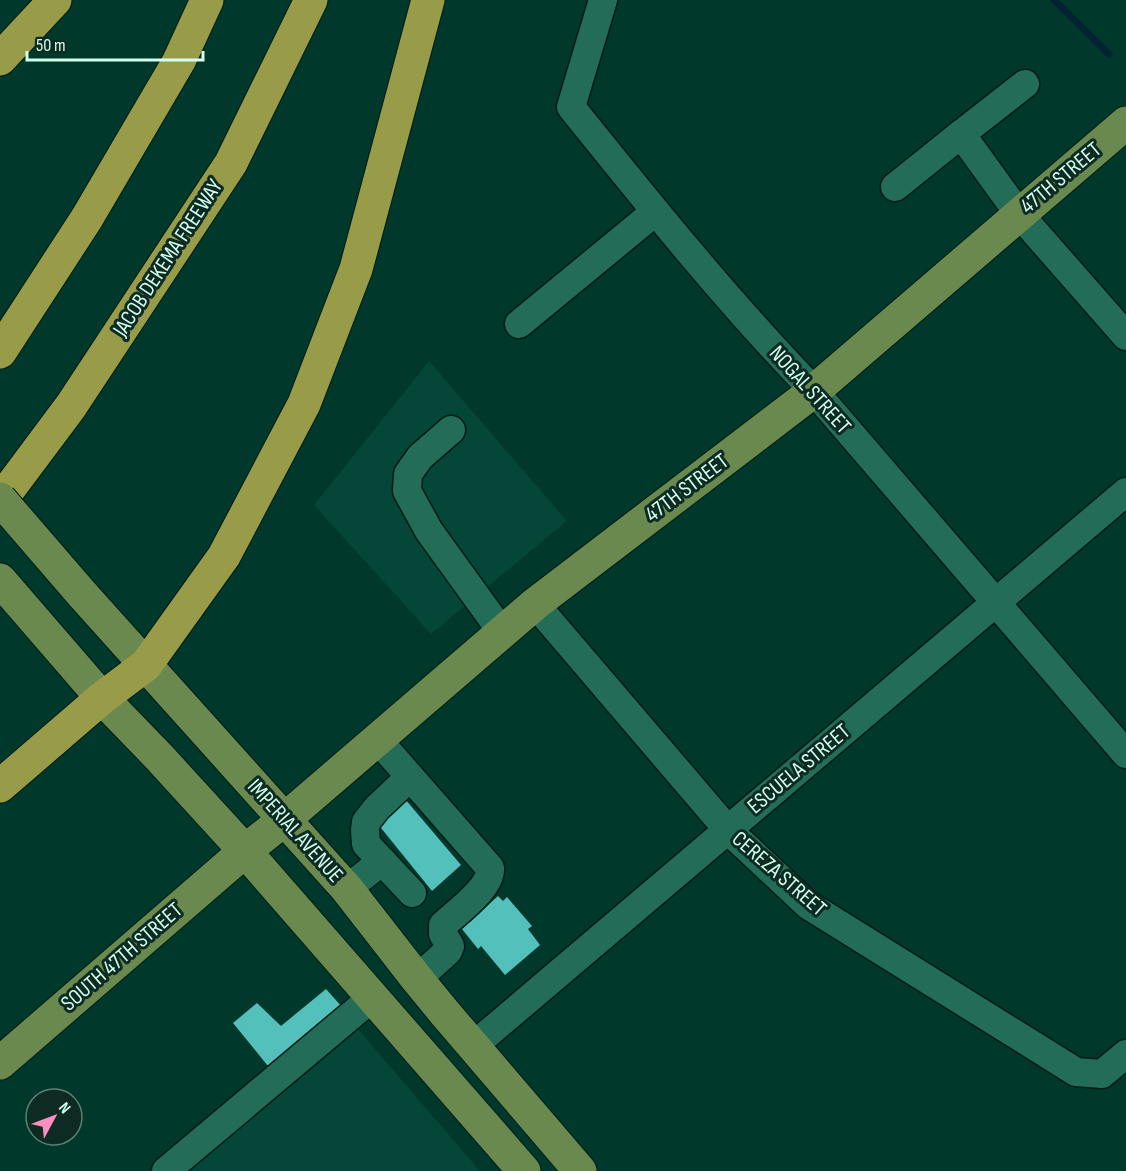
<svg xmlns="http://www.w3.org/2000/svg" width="1126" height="1171" viewBox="0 0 1126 1171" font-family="'Sofia Sans Condensed',sans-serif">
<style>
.built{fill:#044637}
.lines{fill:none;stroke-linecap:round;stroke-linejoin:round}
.stream{stroke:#032332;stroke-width:7}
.building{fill:#53c0bb}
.minor-casing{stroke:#001c14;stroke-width:31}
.major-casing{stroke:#001c14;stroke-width:35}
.highway-casing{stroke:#001c14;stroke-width:35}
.minor{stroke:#226c58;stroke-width:28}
.major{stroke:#69894f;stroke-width:33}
.highway{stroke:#989c49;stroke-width:33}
.major-bridge-casing{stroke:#001c14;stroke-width:35;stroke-linecap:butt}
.major-bridge{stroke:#69894f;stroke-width:33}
.labels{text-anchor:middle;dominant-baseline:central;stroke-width:6;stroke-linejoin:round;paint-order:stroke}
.street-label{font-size:22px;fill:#d3ffef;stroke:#0d2b22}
</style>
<rect width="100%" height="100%" fill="#00382b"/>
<g class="built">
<path d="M 429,361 L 567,521 L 431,634 L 314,505 Z"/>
<path d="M 351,1021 L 480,1171 L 177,1171 Z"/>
</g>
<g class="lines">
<path class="stream" d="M 1054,0 L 1109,54"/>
</g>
<g class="building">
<path d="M 405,799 L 461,865 L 432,891 L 377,823 Z"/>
<path d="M 498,896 L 503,901 L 507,897 L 532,926 L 528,929 L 540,945 L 505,975 L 481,946 L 478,949 L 462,929 Z"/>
<path d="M 326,989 L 343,1008 L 272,1071 L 233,1023 L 257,1003 L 281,1026 Z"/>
</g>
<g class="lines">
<g class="minor-casing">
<g id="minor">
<path d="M 603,0 L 571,107 C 649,204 727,301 814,391 L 1126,754"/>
<path d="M 961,134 L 1025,84"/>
<path d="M 895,187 L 961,134 L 1019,214 L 1126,336"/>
<path d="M 519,324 L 655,212"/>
<path d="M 451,430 L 420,457 L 408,474 L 407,491 L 429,531 L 502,632"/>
<path d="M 535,604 L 728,830 L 808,905 L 1076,1072 L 1102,1074 L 1126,1054"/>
<path d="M 377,739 L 490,868 C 492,887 457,912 443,925 L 443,934 L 450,946 L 448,951 L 417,979"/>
<path d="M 410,777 L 377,808 L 366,822 L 365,830 L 366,844 L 412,893"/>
<path d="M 347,889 L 382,861"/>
<path d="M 472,1047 L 1126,492"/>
<path d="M 166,1171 L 373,997"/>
</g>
</g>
<g class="major-casing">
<g id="major">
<path d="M 0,580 L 102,698 L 160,758 L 245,851 L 524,1171"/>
<path d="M 82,594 L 347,889 L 417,979 L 444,1012 L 580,1171"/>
<path d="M 0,1063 L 245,851 L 285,819 L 535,604 L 814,391 L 1126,123"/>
</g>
</g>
<g class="highway-casing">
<g id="highway">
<path d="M 0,59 L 55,0"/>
<path d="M 0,352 L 87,218 L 179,61 L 207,0"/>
<path d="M 0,501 L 71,406 L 231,163 L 311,0"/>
<path d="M 0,786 L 102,698 L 146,665 L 224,556 L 304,404 L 356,269 L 428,0"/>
</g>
</g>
<use href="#minor" class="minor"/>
<use href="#major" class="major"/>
<use href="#highway" class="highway"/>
<g class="major-bridge-casing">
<path id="major-bridge" d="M 0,499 L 82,594"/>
</g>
<use href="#major-bridge" class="major-bridge"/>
</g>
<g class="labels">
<g class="street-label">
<text transform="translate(1061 178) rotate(-40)">47TH STREET</text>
<text transform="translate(168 258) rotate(-57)">JACOB DEKEMA FREEWAY</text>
<text transform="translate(810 390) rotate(48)">NOGAL STREET</text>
<text transform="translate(687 488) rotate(-37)">47TH STREET</text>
<text transform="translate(799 769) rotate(-40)">ESCUELA STREET</text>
<text transform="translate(295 831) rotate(48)">IMPERIAL AVENUE</text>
<text transform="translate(779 874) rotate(41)">CEREZA STREET</text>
<text transform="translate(122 957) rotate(-41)">SOUTH 47TH STREET</text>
</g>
</g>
<g transform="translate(54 1117) rotate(49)"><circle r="28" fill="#0d2b22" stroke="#5c8074" stroke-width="1.5"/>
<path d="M0-4.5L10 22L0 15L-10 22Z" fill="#fc8fc2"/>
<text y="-9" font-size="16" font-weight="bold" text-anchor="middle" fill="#d3ffef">N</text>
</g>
<path d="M27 51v9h176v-9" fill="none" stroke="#d3ffef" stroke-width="3"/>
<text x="36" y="51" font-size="18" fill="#d3ffef" stroke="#0d2b22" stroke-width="4.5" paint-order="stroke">50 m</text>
</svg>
